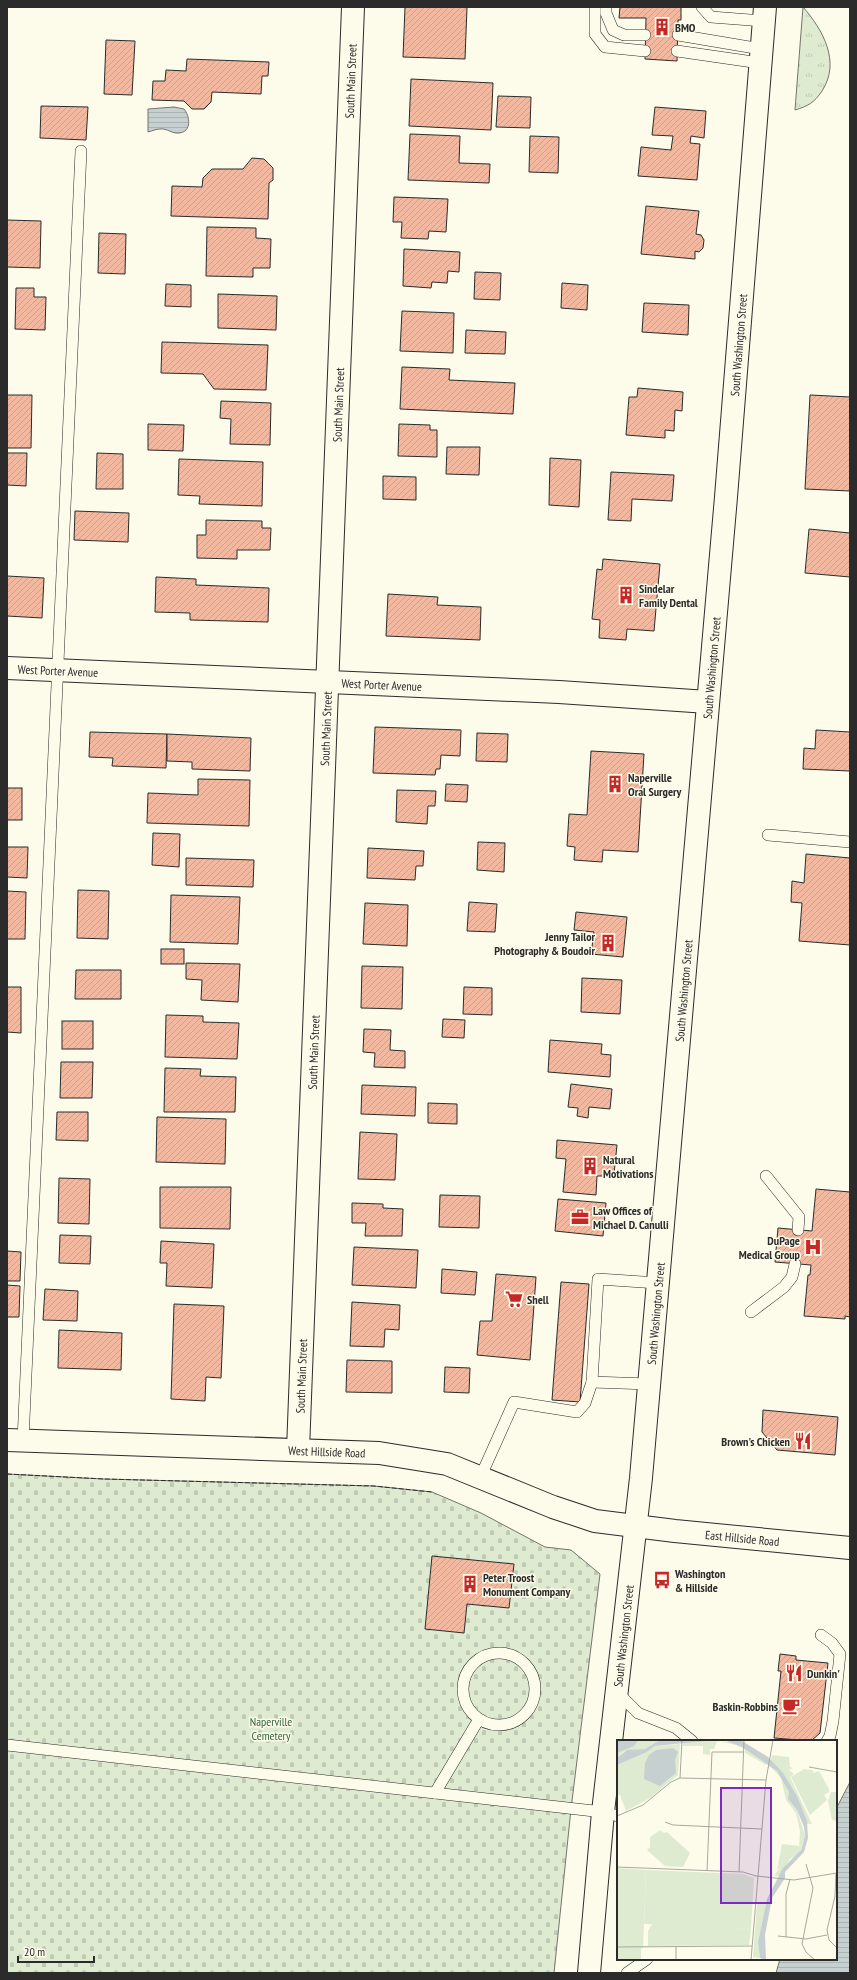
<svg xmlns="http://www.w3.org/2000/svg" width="857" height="1980" viewBox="0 0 857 1980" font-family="'PT Sans Narrow',sans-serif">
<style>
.grass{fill:url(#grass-tufts);stroke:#74746e}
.cemetery{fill:url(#cemetery-stones);stroke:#74746e}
.water{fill:url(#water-rules);stroke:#74746e}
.building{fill:url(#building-hatch);stroke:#2b2b2b}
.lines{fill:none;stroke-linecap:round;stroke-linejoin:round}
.service-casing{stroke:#2b2b2b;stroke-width:12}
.minor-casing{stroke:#2b2b2b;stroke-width:24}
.secondary-casing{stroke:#2b2b2b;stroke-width:24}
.service{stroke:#fdfbea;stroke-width:11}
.minor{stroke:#fdfbea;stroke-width:22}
.secondary{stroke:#fdfbea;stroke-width:22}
.fence{stroke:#2b2b2b;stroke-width:1;stroke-dasharray:5 2;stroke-linecap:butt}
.labels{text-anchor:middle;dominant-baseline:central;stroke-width:3;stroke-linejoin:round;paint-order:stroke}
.poi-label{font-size:12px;font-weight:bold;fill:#2b2b2b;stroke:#fdfbea;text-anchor:start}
.street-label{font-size:12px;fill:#2b2b2b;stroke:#fdfbea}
.park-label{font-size:12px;fill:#34623c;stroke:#fdfbea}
.inset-road{fill:none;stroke:#a9a89e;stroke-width:1}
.view{fill:#7b2cbf;fill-opacity:0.15;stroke:#7b2cbf;stroke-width:2}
.inset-edge{fill:none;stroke:#2b2b2b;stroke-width:2}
</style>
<defs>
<pattern id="grass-tufts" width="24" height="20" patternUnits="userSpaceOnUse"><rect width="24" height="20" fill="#deebd1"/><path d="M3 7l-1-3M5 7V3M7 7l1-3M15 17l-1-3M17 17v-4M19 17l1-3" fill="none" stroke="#bfcab4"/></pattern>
<pattern id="cemetery-stones" width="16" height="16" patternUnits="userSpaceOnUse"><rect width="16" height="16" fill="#deebd1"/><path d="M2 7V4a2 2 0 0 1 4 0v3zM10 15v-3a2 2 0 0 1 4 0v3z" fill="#bfcab4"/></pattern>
<pattern id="water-rules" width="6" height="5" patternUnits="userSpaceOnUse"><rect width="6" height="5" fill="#c7d0d0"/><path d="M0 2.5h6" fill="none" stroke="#abb3b3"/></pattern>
<pattern id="building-hatch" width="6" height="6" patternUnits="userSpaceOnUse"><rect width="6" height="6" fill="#f2b8a0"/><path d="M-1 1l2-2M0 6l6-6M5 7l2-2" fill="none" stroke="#d09e8a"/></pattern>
</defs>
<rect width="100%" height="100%" fill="#fdfbea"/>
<path class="grass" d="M 803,7 C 823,30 841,62 822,91 C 814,103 808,106 795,110 Z"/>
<path class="cemetery" d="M 7,1474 L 104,1479 L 374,1486 L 432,1492 L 481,1513 L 545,1547 L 571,1550 L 600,1574 L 571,1809 L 554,1973 L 7,1973 Z"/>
<g class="water">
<path d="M 174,107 L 184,109 C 190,116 192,132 179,133 C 172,134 167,128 160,129 C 156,129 152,131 148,132 L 148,109 Z"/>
<path d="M 850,1782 L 850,1973 L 776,1973 L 780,1959 L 836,1959 L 836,1809 Z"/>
</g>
<g class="building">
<path d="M 405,7 L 467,7 L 465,59 L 403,57 Z"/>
<path d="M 620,7 L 681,7 L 681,20 L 678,20 L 677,61 L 645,59 L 646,18 L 619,18 Z"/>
<path d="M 106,40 L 135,41 L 132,95 L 104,94 Z"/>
<path d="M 187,59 L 269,62 L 268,76 L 262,76 L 261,94 L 212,92 L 211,102 L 204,109 L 192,109 L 184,101 L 152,100 L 153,81 L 165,81 L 166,70 L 186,71 Z"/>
<path d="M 411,79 L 493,83 L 491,130 L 409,126 Z"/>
<path d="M 498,96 L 531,97 L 530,128 L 496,127 Z"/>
<path d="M 41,106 L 88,107 L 86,140 L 40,138 Z"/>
<path d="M 655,107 L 706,111 L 704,138 L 691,136 L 690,143 L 700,144 L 697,180 L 638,176 L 641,147 L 671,150 L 673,136 L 652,135 Z"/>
<path d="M 410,134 L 460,136 L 459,163 L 490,164 L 489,183 L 408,180 Z"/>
<path d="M 530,136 L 559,137 L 558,173 L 529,172 Z"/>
<path d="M 252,158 L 264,159 L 273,168 L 273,180 L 269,183 L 268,219 L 171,216 L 172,186 L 202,187 L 203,178 L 212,169 L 243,169 Z"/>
<path d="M 394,197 L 448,199 L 446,232 L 429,231 L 428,239 L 401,238 L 402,222 L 393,222 Z"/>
<path d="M 646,206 L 699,211 L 696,234 L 701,235 L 704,240 L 703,248 L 699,252 L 695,251 L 695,259 L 641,254 Z"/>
<path d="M 7,220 L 41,221 L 40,268 L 7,267 Z"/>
<path d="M 207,227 L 256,228 L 256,238 L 271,239 L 270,268 L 253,268 L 253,277 L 206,276 Z"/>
<path d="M 99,233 L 126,234 L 125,274 L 98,273 Z"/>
<path d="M 404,249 L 460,252 L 459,272 L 448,271 L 447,283 L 432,282 L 431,288 L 403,286 Z"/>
<path d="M 475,272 L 501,273 L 500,300 L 474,299 Z"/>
<path d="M 562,283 L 588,285 L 587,310 L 561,308 Z"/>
<path d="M 166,284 L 191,285 L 191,307 L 165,306 Z"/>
<path d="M 16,288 L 34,288 L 34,297 L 46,297 L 45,330 L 15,329 Z"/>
<path d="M 218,294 L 277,296 L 276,330 L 218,328 Z"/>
<path d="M 644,303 L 689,305 L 688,335 L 642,332 Z"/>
<path d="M 402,311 L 454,313 L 453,353 L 400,351 Z"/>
<path d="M 466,330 L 506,332 L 505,354 L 465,353 Z"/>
<path d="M 162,342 L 268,345 L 266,390 L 214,389 L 203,374 L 161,373 Z"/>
<path d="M 402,367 L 450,369 L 449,380 L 515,383 L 513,414 L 400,409 Z"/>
<path d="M 638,388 L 683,392 L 682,411 L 675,410 L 674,431 L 665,430 L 665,438 L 626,435 L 629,397 L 637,397 Z"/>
<path d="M 7,395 L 32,395 L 31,448 L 7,448 Z"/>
<path d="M 810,395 L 850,397 L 850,491 L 805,489 Z"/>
<path d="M 221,401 L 271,403 L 270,445 L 230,444 L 231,419 L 220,418 Z"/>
<path d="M 148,424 L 184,425 L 183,451 L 148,450 Z"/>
<path d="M 399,424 L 430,425 L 430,430 L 437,430 L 437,457 L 398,456 Z"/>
<path d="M 447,447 L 480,447 L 479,475 L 446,474 Z"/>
<path d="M 7,453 L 27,453 L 26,486 L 7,485 Z"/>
<path d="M 97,453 L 123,454 L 123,489 L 96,489 Z"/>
<path d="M 550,458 L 581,460 L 579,507 L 549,505 Z"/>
<path d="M 179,459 L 263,462 L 262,506 L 199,504 L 200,496 L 178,495 Z"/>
<path d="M 611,472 L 674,475 L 672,501 L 632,499 L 631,521 L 608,520 Z"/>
<path d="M 383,476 L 416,477 L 416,500 L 383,499 Z"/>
<path d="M 75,511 L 129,513 L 128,542 L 74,540 Z"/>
<path d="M 206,520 L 262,521 L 262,528 L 271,528 L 270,550 L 237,550 L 237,559 L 197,558 L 197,535 L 206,535 Z"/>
<path d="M 809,529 L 850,533 L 850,577 L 805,573 Z"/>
<path d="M 603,559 L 660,564 L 654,631 L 627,629 L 626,640 L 599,638 L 600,620 L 592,619 L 597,569 L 602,570 Z"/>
<path d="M 7,576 L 44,578 L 42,618 L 7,616 Z"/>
<path d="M 156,577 L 196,579 L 196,585 L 269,588 L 268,622 L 190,620 L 190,613 L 155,612 Z"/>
<path d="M 388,594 L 438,597 L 437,605 L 481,607 L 480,640 L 386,636 Z"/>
<path d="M 375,727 L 461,730 L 460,756 L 441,755 L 440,769 L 436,769 L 435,775 L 373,773 Z"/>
<path d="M 816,730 L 850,732 L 850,771 L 803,769 L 804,748 L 815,749 Z"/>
<path d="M 90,732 L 167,734 L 166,768 L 112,766 L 113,758 L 89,757 Z"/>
<path d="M 477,733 L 508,734 L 507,762 L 476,761 Z"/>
<path d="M 167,734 L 251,738 L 250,771 L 192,769 L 192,762 L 167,761 Z"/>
<path d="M 591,751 L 644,754 L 638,852 L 603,850 L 602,862 L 574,860 L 575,847 L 567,846 L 569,814 L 587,815 Z"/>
<path d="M 198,779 L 250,780 L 249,826 L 147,823 L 148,793 L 198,795 Z"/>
<path d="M 446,784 L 468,785 L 467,802 L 445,801 Z"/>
<rect x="7" y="788" width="15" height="32"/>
<path d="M 397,790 L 436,791 L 435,806 L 428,806 L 427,824 L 396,822 Z"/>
<path d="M 153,833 L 180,834 L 179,867 L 152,865 Z"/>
<path d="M 478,842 L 505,843 L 504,872 L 477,870 Z"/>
<path d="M 7,847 L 28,847 L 27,878 L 7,877 Z"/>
<path d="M 368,848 L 424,851 L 423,866 L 416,866 L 415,880 L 367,878 Z"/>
<path d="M 806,854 L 850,858 L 850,945 L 799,941 L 802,903 L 791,902 L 792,881 L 804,883 Z"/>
<path d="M 186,858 L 254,860 L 253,887 L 186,885 Z"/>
<path d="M 78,890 L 109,891 L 108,939 L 77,938 Z"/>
<path d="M 7,891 L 26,892 L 25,939 L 7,939 Z"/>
<path d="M 171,895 L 240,897 L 238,944 L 170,942 Z"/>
<path d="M 469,902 L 497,904 L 495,932 L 467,931 Z"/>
<path d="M 365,903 L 408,905 L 407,946 L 363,944 Z"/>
<path d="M 576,912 L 627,917 L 623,957 L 591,954 L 594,932 L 574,930 Z"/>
<rect x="161" y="949" width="23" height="15"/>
<path d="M 186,963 L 240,964 L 238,1002 L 201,1000 L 202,980 L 186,979 Z"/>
<path d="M 362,966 L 403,967 L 402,1009 L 361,1008 Z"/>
<path d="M 76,970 L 121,970 L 121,999 L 75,999 Z"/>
<path d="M 582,978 L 622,980 L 620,1014 L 581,1012 Z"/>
<path d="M 7,987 L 21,987 L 21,1033 L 7,1032 Z"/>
<path d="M 464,987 L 492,988 L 492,1015 L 463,1014 Z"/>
<path d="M 166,1015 L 203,1016 L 203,1022 L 239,1023 L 237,1059 L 165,1057 Z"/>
<path d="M 443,1019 L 465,1020 L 464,1038 L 442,1037 Z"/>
<rect x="62" y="1021" width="31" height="28"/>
<path d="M 364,1029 L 391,1030 L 390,1050 L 405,1051 L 405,1068 L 374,1067 L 375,1053 L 363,1052 Z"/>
<path d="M 550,1040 L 602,1044 L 601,1054 L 611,1055 L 610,1077 L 548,1072 Z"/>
<path d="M 61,1062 L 93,1062 L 92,1098 L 60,1098 Z"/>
<path d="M 165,1068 L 201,1069 L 200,1076 L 236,1077 L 235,1112 L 164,1112 Z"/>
<path d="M 571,1084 L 612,1089 L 610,1109 L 589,1107 L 588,1118 L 577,1116 L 578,1108 L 568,1107 Z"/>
<path d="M 362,1085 L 416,1087 L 415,1116 L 361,1114 Z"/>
<path d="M 428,1103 L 457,1104 L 457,1124 L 428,1123 Z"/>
<path d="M 57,1112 L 88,1112 L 88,1141 L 56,1140 Z"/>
<path d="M 157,1117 L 226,1119 L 225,1164 L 156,1162 Z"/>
<path d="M 360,1132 L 397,1134 L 395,1180 L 358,1179 Z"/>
<path d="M 557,1140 L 617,1145 L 614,1174 L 605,1173 L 605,1176 L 597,1176 L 596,1195 L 563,1192 L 566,1159 L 556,1158 Z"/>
<path d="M 59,1178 L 90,1179 L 89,1224 L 58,1223 Z"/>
<path d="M 160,1187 L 231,1187 L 230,1229 L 160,1228 Z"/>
<path d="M 816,1189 L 850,1192 L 850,1317 L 845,1316 L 845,1319 L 804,1316 L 808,1275 L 810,1275 L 811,1265 L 775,1262 L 778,1228 L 812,1231 Z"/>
<path d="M 440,1195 L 480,1196 L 479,1228 L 439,1227 Z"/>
<path d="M 558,1199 L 606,1203 L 603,1236 L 555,1231 Z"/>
<path d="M 352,1203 L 383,1204 L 383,1208 L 403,1209 L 402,1236 L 365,1236 L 366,1223 L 352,1223 Z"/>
<path d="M 60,1235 L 91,1236 L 90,1264 L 59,1263 Z"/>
<path d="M 161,1241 L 214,1244 L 212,1288 L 166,1286 L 167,1263 L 160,1263 Z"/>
<path d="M 354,1247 L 418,1250 L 416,1288 L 352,1285 Z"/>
<path d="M 7,1251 L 21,1252 L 20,1281 L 7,1281 Z"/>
<path d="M 442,1269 L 477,1272 L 475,1295 L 441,1293 Z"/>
<path d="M 496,1274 L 536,1277 L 530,1360 L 477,1355 L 480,1321 L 492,1321 Z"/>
<path d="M 561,1282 L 589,1284 L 580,1402 L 552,1400 Z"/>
<path d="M 7,1285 L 20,1286 L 19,1317 L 7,1317 Z"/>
<path d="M 45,1289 L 78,1291 L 77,1321 L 43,1320 Z"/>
<path d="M 352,1302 L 400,1305 L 399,1330 L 385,1329 L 384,1347 L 350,1346 Z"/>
<path d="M 174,1304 L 224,1306 L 221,1378 L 206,1377 L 205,1401 L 171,1399 Z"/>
<path d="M 59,1330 L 122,1333 L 121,1370 L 58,1368 Z"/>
<path d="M 347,1360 L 392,1361 L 392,1393 L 346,1392 Z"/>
<path d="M 445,1367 L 470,1368 L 469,1393 L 444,1392 Z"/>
<path d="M 763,1410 L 838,1417 L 835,1455 L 777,1450 L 762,1432 Z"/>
<path d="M 432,1556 L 514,1564 L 509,1608 L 467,1604 L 464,1633 L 425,1629 Z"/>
<path d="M 780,1654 L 796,1656 L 796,1660 L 828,1663 L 820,1733 L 811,1741 L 774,1738 L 781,1671 L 778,1671 Z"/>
</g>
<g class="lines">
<g class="service-casing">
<g id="service">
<path d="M 595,7 L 595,34 L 605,47 L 645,51"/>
<path d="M 606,7 L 606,13 L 613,30 L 624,35 L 645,35"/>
<path d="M 702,7 L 711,17 L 764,21"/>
<path d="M 678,35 L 761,49"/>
<path d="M 677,51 L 760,63"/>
<path d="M 768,835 L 850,842"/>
<path d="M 766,1176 L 799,1217 L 798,1230"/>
<path d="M 751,1312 L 784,1287 L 792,1277 L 795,1264"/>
<path d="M 649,1384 L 592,1382 L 598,1279 L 658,1283"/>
<path d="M 23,1441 L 81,151"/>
<path d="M 480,1478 L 514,1402 L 577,1412 L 585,1403 L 592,1382"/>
<path d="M 821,1635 L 832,1643 L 840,1654 L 833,1721 L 830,1736 L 827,1741"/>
<circle cx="499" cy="1689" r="36"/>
<path d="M 618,1693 L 638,1713 L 676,1728 L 692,1741"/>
<path d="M 7,1745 L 603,1812 L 618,1816"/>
<path d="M 435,1793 L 479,1719"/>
<path d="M 627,1973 L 647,1959"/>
</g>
</g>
<g class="minor-casing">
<g id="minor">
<path id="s1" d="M 7,668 L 559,692 L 708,702"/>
<path id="s2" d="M 7,1440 L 379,1453 L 447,1464 L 553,1507 L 595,1521 L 675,1531 L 850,1548"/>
<path id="s3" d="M 298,1450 L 353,7"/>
</g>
</g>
<g class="secondary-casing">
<g id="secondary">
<path id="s4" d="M 589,1973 L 603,1812 L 641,1478 L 726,497 L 765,7"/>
</g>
</g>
<use href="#service" class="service"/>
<use href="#minor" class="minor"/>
<use href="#secondary" class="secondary"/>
<path class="fence" d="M 7,1474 L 104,1479 L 374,1486 L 432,1492"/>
</g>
<defs>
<g id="building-bare" transform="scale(1.38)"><path d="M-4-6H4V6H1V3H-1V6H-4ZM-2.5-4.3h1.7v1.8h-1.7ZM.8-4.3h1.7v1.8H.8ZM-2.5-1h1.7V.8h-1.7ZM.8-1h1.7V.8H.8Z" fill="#c62828" stroke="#fdfbea" stroke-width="2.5" paint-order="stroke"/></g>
<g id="office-bare" transform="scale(1.38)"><path d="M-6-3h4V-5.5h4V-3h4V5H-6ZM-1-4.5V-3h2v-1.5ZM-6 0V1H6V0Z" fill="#c62828" stroke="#fdfbea" stroke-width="2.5" paint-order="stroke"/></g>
<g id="hospital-bare" transform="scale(1.38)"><path d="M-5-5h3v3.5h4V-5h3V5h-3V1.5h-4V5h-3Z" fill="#c62828" stroke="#fdfbea" stroke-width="2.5" paint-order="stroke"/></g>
<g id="supermarket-bare" transform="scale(1.38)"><path d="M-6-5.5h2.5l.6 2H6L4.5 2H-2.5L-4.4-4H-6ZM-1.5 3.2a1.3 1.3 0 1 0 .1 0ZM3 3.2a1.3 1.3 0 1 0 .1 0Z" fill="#c62828" stroke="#fdfbea" stroke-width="2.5" paint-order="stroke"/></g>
<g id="restaurant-bare" transform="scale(1.38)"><path d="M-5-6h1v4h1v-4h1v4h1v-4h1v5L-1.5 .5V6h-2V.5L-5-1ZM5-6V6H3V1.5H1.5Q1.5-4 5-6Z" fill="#c62828" stroke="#fdfbea" stroke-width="2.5" paint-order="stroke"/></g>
<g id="bus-bare" transform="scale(1.38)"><path d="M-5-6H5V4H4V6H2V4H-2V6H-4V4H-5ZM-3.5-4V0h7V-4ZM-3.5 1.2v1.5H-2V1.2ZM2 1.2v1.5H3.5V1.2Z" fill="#c62828" stroke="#fdfbea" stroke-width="2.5" paint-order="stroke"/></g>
<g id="cafe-bare" transform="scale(1.38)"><path d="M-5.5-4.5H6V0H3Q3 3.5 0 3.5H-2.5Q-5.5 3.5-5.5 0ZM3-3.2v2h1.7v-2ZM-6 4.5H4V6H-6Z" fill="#c62828" stroke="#fdfbea" stroke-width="2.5" paint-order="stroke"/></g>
</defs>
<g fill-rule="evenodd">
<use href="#building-bare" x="662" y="27"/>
<use href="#building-bare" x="626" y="595"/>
<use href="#building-bare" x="615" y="784"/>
<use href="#building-bare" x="608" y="943"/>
<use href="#building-bare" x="590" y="1166"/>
<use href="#office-bare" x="580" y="1217"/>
<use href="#hospital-bare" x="813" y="1247"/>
<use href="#supermarket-bare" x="514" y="1299"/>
<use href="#restaurant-bare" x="803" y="1441"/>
<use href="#bus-bare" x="662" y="1580"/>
<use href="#building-bare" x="470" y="1584"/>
<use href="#restaurant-bare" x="794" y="1673"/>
<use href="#cafe-bare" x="791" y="1706"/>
</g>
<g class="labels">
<g class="poi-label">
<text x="675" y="27">BMO</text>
<text x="639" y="588">Sindelar<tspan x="639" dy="14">Family Dental</tspan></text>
<text x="628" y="777">Naperville<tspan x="628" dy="14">Oral Surgery</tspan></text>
<text x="595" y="936" text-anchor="end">Jenny Tailor<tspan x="595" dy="14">Photography &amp; Boudoir</tspan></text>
<text x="603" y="1159">Natural<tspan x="603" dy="14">Motivations</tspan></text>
<text x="593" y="1210">Law Offices of<tspan x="593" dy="14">Michael D. Canulli</tspan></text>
<text x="800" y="1240" text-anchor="end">DuPage<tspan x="800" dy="14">Medical Group</tspan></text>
<text x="527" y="1299">Shell</text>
<text x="790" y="1441" text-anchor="end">Brown's Chicken</text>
<text x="675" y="1573">Washington<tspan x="675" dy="14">&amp; Hillside</tspan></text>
<text x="483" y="1577">Peter Troost<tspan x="483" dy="14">Monument Company</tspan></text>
<text x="807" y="1673">Dunkin'</text>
<text x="778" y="1706" text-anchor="end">Baskin-Robbins</text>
</g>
<g class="street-label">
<text stroke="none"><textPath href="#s3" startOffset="1370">South Main Street</textPath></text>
<text stroke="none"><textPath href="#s4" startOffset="1635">South Washington Street</textPath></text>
<text stroke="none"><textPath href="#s3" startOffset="1046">South Main Street</textPath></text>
<text stroke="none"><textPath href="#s4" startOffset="1311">South Washington Street</textPath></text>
<text stroke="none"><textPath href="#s1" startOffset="51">West Porter Avenue</textPath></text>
<text stroke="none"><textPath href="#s1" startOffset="375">West Porter Avenue</textPath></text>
<text stroke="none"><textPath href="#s3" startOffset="722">South Main Street</textPath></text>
<text stroke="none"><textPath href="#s4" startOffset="987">South Washington Street</textPath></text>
<text stroke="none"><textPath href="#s3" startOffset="398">South Main Street</textPath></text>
<text stroke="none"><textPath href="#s4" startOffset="663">South Washington Street</textPath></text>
<text stroke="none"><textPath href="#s3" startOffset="74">South Main Street</textPath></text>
<text stroke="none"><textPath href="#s2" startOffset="320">West Hillside Road</textPath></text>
<text stroke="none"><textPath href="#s2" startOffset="748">East Hillside Road</textPath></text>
<text stroke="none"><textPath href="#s4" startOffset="339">South Washington Street</textPath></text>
</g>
<g class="park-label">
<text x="271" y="1721">Naperville<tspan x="271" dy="14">Cemetery</tspan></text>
</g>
</g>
<g transform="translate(617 1740)">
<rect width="220" height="220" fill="#fdfbea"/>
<path d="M 140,163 L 149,164 L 141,202 L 143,218 L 136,217 Z" fill="#deebd1"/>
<path d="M 165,104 L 182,106 L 182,110 L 160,130 Z" fill="#deebd1"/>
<path d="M 29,130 L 126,134 L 137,138 L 134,189 L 27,184 Z" fill="#deebd1"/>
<path d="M 0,0 L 50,0 L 41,1 L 28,9 L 8,11 L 0,18 ZM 66,0 L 113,2 L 123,6 L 142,17 L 160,31 L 165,38 L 172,52 L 171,59 L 180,70 L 188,96 L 182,114 L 173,119 L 163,136 L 157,136 L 166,123 L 182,110 L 183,91 L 179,73 L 169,60 L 164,38 L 150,23 L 149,25 L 128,13 L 128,9 L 119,5 L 100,1 L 97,9 L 93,9 L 93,15 L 86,14 L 86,6 L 66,6 ZM 63,4 L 61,35 L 33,58 L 9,71 L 3,55 L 0,55 L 0,25 L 30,12 L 38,6 ZM 155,15 L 172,17 L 173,27 L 176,28 L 172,30 L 177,34 L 173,37 L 195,84 L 190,84 L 181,58 L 154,20 ZM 0,128 L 29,130 L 26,208 L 24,208 L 24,220 L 0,220 ZM 52,183 L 134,189 L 132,205 L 31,206 L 31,191 L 35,184 Z" fill="#deebd1"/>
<path d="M 187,29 L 195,30 L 197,33 L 202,31 L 212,49 L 212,52 L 207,55 L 210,60 L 193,75 L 174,37 ZM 214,52 L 220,52 L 220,81 L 215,80 L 211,61 ZM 43,90 L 47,93 L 50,92 L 73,113 L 66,127 L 48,126 L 30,110 L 33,107 L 33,97 ZM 2,132 L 22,136 L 25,156 L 1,158 ZM 9,160 L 20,164 L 24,175 L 9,174 ZM 1,212 L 21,213 L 20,220 L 0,220 Z" fill="#deebd1"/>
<path d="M 0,0 L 20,0 L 20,2 L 17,6 L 0,13 ZM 98,0 L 38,6 L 30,12 L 0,25 L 0,18 L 10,10 L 28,9 L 41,1 ZM 107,0 L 125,1 L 151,17 L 166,33 L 181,58 L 190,81 L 191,98 L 187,112 L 168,132 L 168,138 L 155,158 L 148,195 L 149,220 L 143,218 L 141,202 L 150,159 L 166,128 L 184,110 L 188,96 L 187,87 L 180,70 L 171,59 L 172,52 L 160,31 L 125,7 ZM 56,8 L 61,12 L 58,20 L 59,33 L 43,46 L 27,39 L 28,23 L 32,15 L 39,10 Z" fill="#c7d0d0"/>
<path class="inset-road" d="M 192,27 L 220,32M 63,38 L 65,0M 0,76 L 26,65 L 54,42 L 63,38 L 149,40M 48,82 L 56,85 L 145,89M 189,124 L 196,148 L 185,204 L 189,212 L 198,220M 0,127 L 126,132 L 139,136 L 177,140 L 220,133M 90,131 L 95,12 L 126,12M 122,132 L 127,0M 219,133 L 218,156 L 210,190 L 212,200 L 220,208M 161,196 L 189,199 L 210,195M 169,197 L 169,154 L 173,139M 0,207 L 135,206M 59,207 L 59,220M 134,220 L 149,40 L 156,0"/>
<path class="view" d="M 104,48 L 154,48 L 154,163 L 104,163 Z"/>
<rect width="220" height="220" class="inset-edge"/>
</g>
<rect width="857" height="1980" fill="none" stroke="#2b2b2b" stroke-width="16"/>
<path d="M18 1956v6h76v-6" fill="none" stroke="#2b2b2b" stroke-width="2"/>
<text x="24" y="1956" font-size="12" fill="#2b2b2b" stroke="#fdfbea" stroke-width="3" paint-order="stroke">20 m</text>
</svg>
